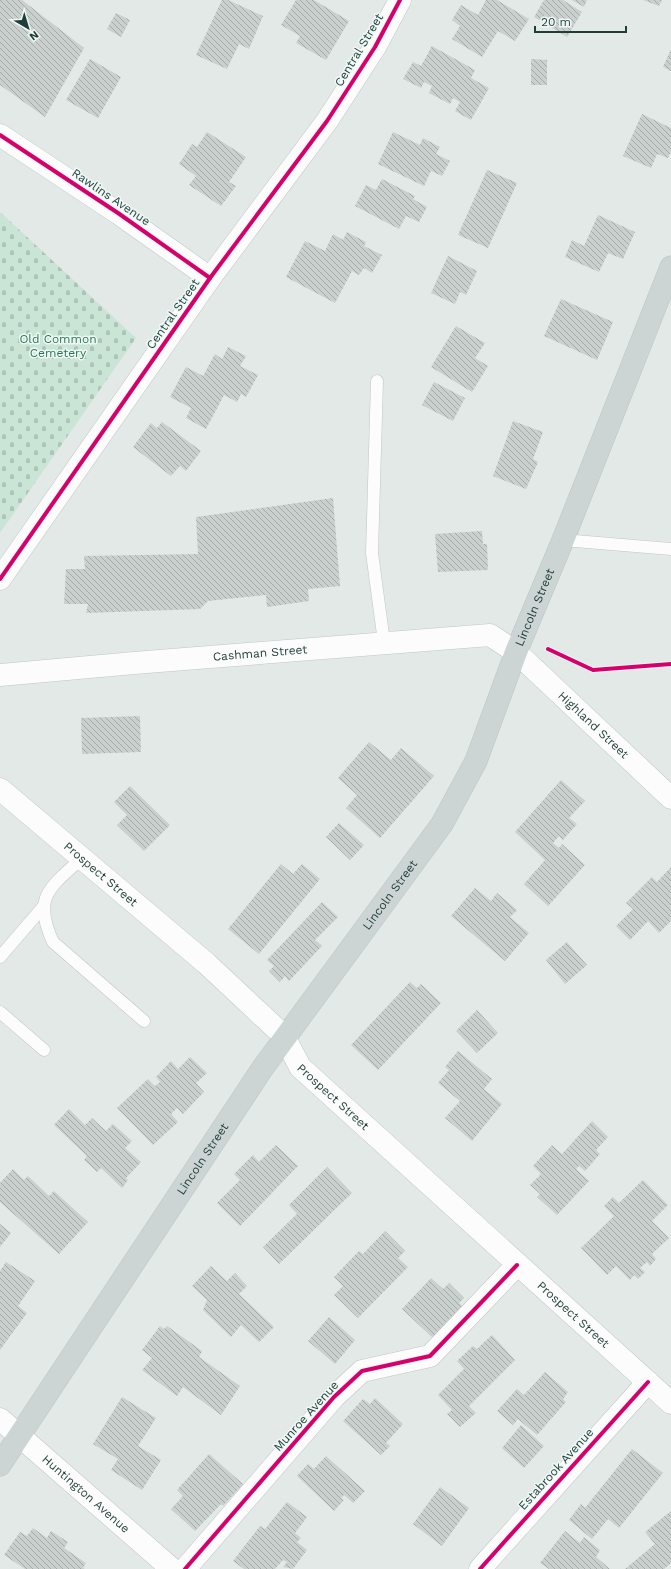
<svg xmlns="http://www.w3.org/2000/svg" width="671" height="1569" viewBox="0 0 671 1569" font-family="'Work Sans',sans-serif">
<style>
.cemetery{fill:url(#cemetery-stones)}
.building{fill:url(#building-back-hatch)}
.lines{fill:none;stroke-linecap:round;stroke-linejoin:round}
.lane-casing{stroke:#c0c6c4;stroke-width:13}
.street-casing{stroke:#c0c6c4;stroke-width:23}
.secondary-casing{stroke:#bec7c5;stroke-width:23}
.primary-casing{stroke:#bbc5c4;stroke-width:23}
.lane{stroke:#fbfcfb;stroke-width:12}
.street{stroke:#fbfcfb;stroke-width:22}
.secondary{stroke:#fbfcfb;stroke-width:22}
.primary{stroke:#ccd5d4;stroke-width:22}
.cycleway-casing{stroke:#f0f8f6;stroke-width:6}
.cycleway{stroke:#d6006c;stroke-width:4}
.labels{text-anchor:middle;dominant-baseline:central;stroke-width:3;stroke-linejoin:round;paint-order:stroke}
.street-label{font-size:12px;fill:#1f3e3a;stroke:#f0f8f6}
.park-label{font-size:12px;fill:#257852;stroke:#f0f8f6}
</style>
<defs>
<pattern id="cemetery-stones" width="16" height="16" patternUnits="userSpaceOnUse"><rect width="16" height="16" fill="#cae4d6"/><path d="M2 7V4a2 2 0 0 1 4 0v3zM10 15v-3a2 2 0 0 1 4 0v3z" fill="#adc5b8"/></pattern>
<pattern id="building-back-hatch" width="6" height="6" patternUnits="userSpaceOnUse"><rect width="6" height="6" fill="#cad0ce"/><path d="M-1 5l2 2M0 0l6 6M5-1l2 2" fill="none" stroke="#a3aaa8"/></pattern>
</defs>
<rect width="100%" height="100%" fill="#e3e9e7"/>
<path class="cemetery" d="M 0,212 L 136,338 L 0,533 Z"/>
<g class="building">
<path d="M 0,0 L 22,0 L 84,48 L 45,117 L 0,85 Z"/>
<path d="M 222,0 L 228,0 L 263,16 L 249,49 L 239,44 L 227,69 L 196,55 Z"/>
<path d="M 296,0 L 314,0 L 349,21 L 326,60 L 296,43 L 300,36 L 281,25 Z"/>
<path d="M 486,0 L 497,0 L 529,19 L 515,41 L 498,31 L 482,57 L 452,39 L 460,26 L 452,20 L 461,5 L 478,15 Z"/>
<path d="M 544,0 L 563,0 L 582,12 L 567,37 L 534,17 Z"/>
<path d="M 572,0 L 587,0 L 584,7 Z"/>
<path d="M 643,0 L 662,0 L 659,6 Z"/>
<path d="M 116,13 L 130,20 L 121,37 L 107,29 Z"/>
<path d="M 432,46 L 475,70 L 471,78 L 489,88 L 471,120 L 455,111 L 460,102 L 453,98 L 450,104 L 429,93 L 432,86 L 424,82 L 421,88 L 403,79 L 413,62 L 421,66 Z"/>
<path d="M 671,49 L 671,71 L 663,67 Z"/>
<path d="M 90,59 L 121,77 L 98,118 L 66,100 Z"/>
<path d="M 531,59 L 547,60 L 547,85 L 531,85 Z"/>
<path d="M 642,114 L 671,128 L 671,151 L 668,158 L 657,154 L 651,168 L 623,156 Z"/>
<path d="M 207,132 L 246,157 L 229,182 L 236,186 L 221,206 L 189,185 L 196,176 L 179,164 L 192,144 L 197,147 Z"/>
<path d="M 393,132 L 420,145 L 423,138 L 440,147 L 436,154 L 450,161 L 442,176 L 431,171 L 424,186 L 378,164 Z"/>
<path d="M 487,170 L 517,183 L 488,248 L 458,235 Z"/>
<path d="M 382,179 L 415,196 L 413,199 L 427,207 L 419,222 L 406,216 L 399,229 L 355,206 L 366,185 L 376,190 Z"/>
<path d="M 598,215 L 635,232 L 623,259 L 608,253 L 599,272 L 565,257 L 572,240 L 584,246 Z"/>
<path d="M 347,232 L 366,242 L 364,246 L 382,255 L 372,273 L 364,268 L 359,275 L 352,271 L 335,303 L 286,277 L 305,241 L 325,251 L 333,234 L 343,240 Z"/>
<path d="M 448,256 L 477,271 L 466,295 L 460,292 L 455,304 L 431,293 Z"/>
<path d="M 561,299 L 613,322 L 597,360 L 544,336 Z"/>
<path d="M 456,326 L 485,343 L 475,358 L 488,366 L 472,392 L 431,367 Z"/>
<path d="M 228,347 L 246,356 L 240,366 L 258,375 L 246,397 L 241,394 L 237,402 L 224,395 L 206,429 L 186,418 L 191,408 L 170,397 L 186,367 L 203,376 L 215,354 L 222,359 Z"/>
<path d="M 434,382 L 465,398 L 453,421 L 422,405 Z"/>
<path d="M 513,421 L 543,432 L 533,459 L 538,462 L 526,489 L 493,476 Z"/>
<path d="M 162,422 L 201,451 L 186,471 L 180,466 L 171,476 L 133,447 L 151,423 L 157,428 Z"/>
<path d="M 333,498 L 340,586 L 308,589 L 309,601 L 267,607 L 266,595 L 208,601 L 200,609 L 86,613 L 88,604 L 64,604 L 66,569 L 85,569 L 84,556 L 198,554 L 196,517 Z"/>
<path d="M 482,531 L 483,544 L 487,544 L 488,570 L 438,572 L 435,534 Z"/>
<path d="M 140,716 L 141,752 L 82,754 L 81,718 Z"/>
<path d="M 369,742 L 391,760 L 401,748 L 434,776 L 380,838 L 346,808 L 357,795 L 338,778 Z"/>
<path d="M 561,780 L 585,801 L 569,818 L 577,824 L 563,840 L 559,836 L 553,843 L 559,848 L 562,844 L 585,865 L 548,906 L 524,884 L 545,860 L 515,832 Z"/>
<path d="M 130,786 L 170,825 L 144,851 L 117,825 L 127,815 L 114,802 Z"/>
<path d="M 339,823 L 364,845 L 350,860 L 326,837 Z"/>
<path d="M 281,864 L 293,874 L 302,864 L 320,879 L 259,954 L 228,929 Z"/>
<path d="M 671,867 L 671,921 L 659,933 L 648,921 L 630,940 L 616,926 L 633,909 L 626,903 L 652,877 L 657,882 Z"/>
<path d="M 475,888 L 491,901 L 497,893 L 517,910 L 510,917 L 529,933 L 505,961 L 451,916 Z"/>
<path d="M 322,902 L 338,917 L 315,940 L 322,946 L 289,981 L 285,976 L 280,982 L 269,971 L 274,966 L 267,960 Z"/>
<path d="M 567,942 L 587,965 L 565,984 L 546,960 Z"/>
<path d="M 410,982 L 417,988 L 421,984 L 441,1003 L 378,1070 L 351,1045 Z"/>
<path d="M 477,1010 L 498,1033 L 477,1053 L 456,1031 Z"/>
<path d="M 458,1051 L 492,1079 L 484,1089 L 502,1104 L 472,1141 L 445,1118 L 460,1101 L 438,1083 L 449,1070 L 445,1067 Z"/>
<path d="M 190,1057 L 207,1073 L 196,1083 L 204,1092 L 183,1114 L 177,1108 L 171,1114 L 178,1122 L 153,1145 L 117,1108 L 148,1079 L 155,1086 L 160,1082 L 156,1077 L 171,1061 L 178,1069 Z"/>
<path d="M 69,1109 L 85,1125 L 92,1118 L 106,1131 L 113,1124 L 132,1141 L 125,1148 L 141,1162 L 126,1178 L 128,1180 L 122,1188 L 101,1168 L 97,1172 L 84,1160 L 87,1156 L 54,1125 Z"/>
<path d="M 592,1121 L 608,1137 L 596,1150 L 600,1154 L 585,1171 L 579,1166 L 576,1169 L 589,1181 L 557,1215 L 537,1197 L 540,1194 L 530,1185 L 541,1174 L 533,1166 L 552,1145 L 562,1154 Z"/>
<path d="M 276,1145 L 298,1166 L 240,1226 L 217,1203 L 240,1180 L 234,1174 L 253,1155 L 259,1162 Z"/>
<path d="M 327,1167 L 352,1193 L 279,1264 L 263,1247 L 297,1214 L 289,1205 Z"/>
<path d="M 13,1169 L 24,1180 L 28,1176 L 49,1196 L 54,1191 L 88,1222 L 59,1254 L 0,1202 L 0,1183 Z"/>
<path d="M 643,1180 L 668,1205 L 652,1221 L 669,1238 L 652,1254 L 656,1259 L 650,1266 L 647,1262 L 640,1268 L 645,1272 L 638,1279 L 634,1275 L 630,1280 L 616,1266 L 607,1275 L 581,1248 L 614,1216 L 604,1206 L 613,1197 L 619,1203 Z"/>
<path d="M 0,1224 L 11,1233 L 0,1247 Z"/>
<path d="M 385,1231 L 405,1251 L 398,1258 L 408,1267 L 358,1318 L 334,1295 L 343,1286 L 334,1277 L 359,1251 L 363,1254 Z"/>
<path d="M 6,1262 L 35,1281 L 18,1306 L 27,1313 L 0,1350 L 0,1271 Z"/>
<path d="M 211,1266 L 227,1281 L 235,1273 L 247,1286 L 239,1294 L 274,1327 L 259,1342 L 241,1325 L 231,1337 L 203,1310 L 207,1300 L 192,1286 Z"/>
<path d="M 431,1278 L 443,1289 L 449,1283 L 464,1298 L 459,1303 L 462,1306 L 433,1338 L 402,1309 Z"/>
<path d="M 329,1317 L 355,1340 L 335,1364 L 308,1341 Z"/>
<path d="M 160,1326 L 164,1329 L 167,1326 L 202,1351 L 199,1357 L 240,1386 L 221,1415 L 183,1387 L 177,1396 L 142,1370 L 152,1358 L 142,1350 Z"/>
<path d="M 492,1335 L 515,1360 L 469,1406 L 476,1413 L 460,1427 L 447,1414 L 452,1410 L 438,1395 L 464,1369 L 457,1361 L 473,1346 L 477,1349 Z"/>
<path d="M 545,1372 L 568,1392 L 563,1399 L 566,1402 L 537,1435 L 518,1419 L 513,1425 L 497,1411 L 517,1389 L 524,1395 Z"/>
<path d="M 122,1397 L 156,1418 L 138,1446 L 161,1460 L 142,1490 L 111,1470 L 118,1459 L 93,1444 Z"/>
<path d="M 375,1398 L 403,1424 L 386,1443 L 390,1446 L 381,1455 L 343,1421 L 363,1399 L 370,1404 Z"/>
<path d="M 521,1425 L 544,1446 L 524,1468 L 502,1448 Z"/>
<path d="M 632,1449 L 663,1473 L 619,1528 L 608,1519 L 592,1539 L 569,1520 L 581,1504 L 585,1508 Z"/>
<path d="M 209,1454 L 243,1484 L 223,1506 L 221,1504 L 195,1531 L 171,1509 L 183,1496 L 177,1490 Z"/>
<path d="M 326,1456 L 365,1491 L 353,1503 L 344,1495 L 341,1498 L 344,1500 L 334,1511 L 297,1476 L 308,1464 L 314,1469 Z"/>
<path d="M 440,1487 L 469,1508 L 442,1546 L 413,1524 Z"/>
<path d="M 287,1502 L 307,1517 L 295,1533 L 301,1538 L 297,1542 L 307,1550 L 293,1569 L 283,1567 L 287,1562 L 283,1560 L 275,1569 L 244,1569 L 233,1561 L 260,1526 L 265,1529 Z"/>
<path d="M 671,1511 L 671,1563 L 664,1569 L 625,1569 L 655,1544 L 645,1532 Z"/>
<path d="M 33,1528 L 47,1538 L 51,1531 L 68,1542 L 64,1548 L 86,1563 L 83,1568 L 85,1569 L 25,1569 L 4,1555 L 20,1532 L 27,1536 Z"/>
<path d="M 565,1531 L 580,1543 L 584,1537 L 600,1550 L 596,1557 L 610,1569 L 549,1569 L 540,1563 Z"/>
</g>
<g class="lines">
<g class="lane-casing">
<g id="lane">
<path d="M 377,381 L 372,553 L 384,642"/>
<path d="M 563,540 L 671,549"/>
<path d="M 82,858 C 50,888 32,896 53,942 L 144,1021"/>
<path d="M 0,957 L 43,907"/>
<path d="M 0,1012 L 44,1050"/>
</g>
</g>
<g class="street-casing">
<g id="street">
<path d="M 0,135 L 118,213 L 210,278"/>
<path d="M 0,579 L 210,278 L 327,121 L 375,47 L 400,0"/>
<path id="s1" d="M 0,1419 L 172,1569"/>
<path d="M 185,1569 L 334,1397 L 362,1371 L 430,1356 L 517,1265"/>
<path d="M 480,1569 L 648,1382"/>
</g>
</g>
<g class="secondary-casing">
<g id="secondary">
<path id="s2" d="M 0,675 L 134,663 L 490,635 L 516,652 L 671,798"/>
<path id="s3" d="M 0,789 L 207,964 L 284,1036 L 300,1067 L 671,1403"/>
</g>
</g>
<g class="primary-casing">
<g id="primary">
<path id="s4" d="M 0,1465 L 262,1069 L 442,824 L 476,761 L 516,652 L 563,540 L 671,267"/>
</g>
</g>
<use href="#lane" class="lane"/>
<use href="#street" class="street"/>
<use href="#secondary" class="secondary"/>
<use href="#primary" class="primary"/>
<g class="cycleway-casing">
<g id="cycleway">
<path d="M 0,135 L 118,213 L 210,278"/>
<path d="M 0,579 L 210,278 L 327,121 L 375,47 L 400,0"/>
<path d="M 548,649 L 593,670 L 671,664"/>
<path d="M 185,1569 L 334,1397 L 362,1371 L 430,1356 L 517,1265"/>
<path d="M 480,1569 L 648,1382"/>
</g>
</g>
<use href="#cycleway" class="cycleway"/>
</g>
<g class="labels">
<g class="street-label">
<text transform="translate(359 50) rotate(-59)">Central Street</text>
<text transform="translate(111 197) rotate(34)">Rawlins Avenue</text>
<text transform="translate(173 314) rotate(-55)">Central Street</text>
<text stroke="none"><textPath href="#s4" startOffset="1015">Lincoln Street</textPath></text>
<text stroke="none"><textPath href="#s2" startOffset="261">Cashman Street</textPath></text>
<text stroke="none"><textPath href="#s2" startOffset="629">Highland Street</textPath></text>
<text stroke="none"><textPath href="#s3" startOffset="132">Prospect Street</textPath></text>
<text stroke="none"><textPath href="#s4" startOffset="691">Lincoln Street</textPath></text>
<text stroke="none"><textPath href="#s3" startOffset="456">Prospect Street</textPath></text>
<text stroke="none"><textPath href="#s4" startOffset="367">Lincoln Street</textPath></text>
<text stroke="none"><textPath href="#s3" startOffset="780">Prospect Street</textPath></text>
<text transform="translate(306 1416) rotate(-48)">Munroe Avenue</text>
<text transform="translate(556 1469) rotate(-48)">Estabrook Avenue</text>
<text stroke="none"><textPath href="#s1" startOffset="114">Huntington Avenue</textPath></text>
</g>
<g class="park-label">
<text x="58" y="339">Old Common<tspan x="58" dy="14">Cemetery</tspan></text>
</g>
</g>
<g transform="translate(28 28) rotate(142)" stroke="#f0f8f6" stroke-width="3" paint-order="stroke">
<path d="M0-3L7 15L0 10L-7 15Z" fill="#1f3e3a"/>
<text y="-6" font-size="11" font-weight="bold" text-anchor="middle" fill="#1f3e3a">N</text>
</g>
<path d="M535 26v6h91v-6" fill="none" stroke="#1f3e3a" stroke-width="2"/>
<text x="541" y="26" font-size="12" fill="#1f3e3a" stroke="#f0f8f6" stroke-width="3" paint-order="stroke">20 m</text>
</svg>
